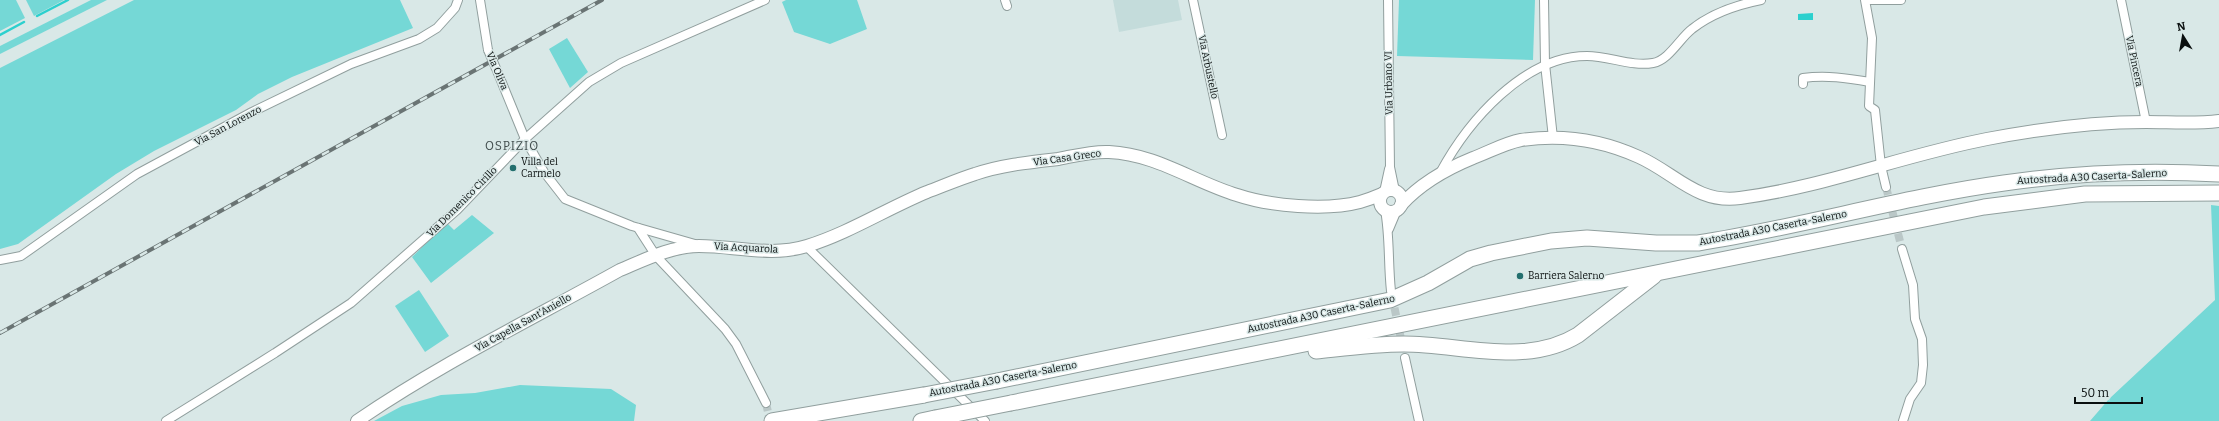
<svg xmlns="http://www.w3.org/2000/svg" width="2219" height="421" viewBox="0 0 2219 421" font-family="Bitter,serif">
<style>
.built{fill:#c4dcdb}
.green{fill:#75d8d6}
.water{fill:#2cd0ce}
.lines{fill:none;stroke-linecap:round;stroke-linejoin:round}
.stream{stroke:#2cd0ce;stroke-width:2.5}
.minor-tunnel{stroke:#bac7c7;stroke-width:8;stroke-dasharray:8 4;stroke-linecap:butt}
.minor-casing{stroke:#919f9e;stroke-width:10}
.secondary-casing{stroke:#919f9e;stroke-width:14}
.motorway-casing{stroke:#919f9e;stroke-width:17}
.minor{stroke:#fff;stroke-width:8}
.secondary{stroke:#fff;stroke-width:12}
.motorway{stroke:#fff;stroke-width:15}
.rail-casing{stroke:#6a7474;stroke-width:4}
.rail{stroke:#d9e8e7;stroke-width:2.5;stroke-dasharray:8;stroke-linecap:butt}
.minor-bridge-casing{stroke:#919f9e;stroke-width:10;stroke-linecap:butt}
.motorway-bridge-casing{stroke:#919f9e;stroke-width:17;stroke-linecap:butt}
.minor-bridge{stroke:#fff;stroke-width:8}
.motorway-bridge{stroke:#fff;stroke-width:15}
.poi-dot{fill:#236f6e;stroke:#d9e8e7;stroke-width:1.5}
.labels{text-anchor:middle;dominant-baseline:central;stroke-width:3;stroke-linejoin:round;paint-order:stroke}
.street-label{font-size:10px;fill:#0a0f0f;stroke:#d9e8e7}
.poi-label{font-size:10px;fill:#0a0f0f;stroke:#d9e8e7;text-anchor:start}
.quarter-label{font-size:12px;letter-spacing:1px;fill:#404c4c;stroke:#d9e8e7}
</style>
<rect width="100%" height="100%" fill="#d9e8e7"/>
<path class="built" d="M 1113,0 L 1178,0 L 1182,20 L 1119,32 Z"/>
<g class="green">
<path d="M 0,0 L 16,0 L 25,18 L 0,31 Z"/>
<path d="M 26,0 L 64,0 L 34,16 Z"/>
<path d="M 91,0 L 107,0 L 0,54 L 0,46 Z"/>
<path d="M 134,0 L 400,0 L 413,28 L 292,77 L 258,94 L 236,110 L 154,151 L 116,174 L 18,244 L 0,249 L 0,68 Z"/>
<path d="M 786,0 L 857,0 L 867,29 L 830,44 L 794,32 L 782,2 Z"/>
<path d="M 1399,0 L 1535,0 L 1533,60 L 1397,56 Z"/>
<path d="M 567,38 L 588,72 L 570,88 L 549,49 Z"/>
<path d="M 2211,205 L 2219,206 L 2219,421 L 2090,421 L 2109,399 L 2215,300 Z"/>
<path d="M 472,215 L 494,233 L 431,283 L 412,257 L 447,223 L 454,230 Z"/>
<path d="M 419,290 L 449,336 L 425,352 L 395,306 Z"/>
<path d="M 520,385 L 611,389 L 636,405 L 634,421 L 374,421 L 402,406 L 441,395 L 475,393 Z"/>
</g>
<path class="water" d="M 1813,13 L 1813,20 L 1798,20 L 1798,14 Z"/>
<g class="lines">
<g class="stream">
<path d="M 37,16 L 68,0"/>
<path d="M 0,35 L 24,22"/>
</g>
<g class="minor-tunnel">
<path d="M 1886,187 L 1902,249"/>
<path d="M 1392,296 L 1405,358"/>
<path d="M 766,403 L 770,421"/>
</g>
<g class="minor-casing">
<g id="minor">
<path d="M 480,0 L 488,50"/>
<path d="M 1005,0 L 1007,6"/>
<path d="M 1193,0 L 1222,135"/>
<path d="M 1388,0 L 1390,167 L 1395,191"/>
<path d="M 1544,0 L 1545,64 L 1553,138"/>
<path d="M 1865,0 L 1872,38 L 1869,106 L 1875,110 L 1881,166 L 1886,187"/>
<path d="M 1868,0 L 1901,0"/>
<path d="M 2121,0 L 2146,122"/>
<path d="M 498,73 L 525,139 L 544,172 L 565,199 L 632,226 L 695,244"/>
<path d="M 1803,84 L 1803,78 C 1826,75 1847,78 1870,82"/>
<path d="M 1440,173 C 1468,121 1524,56 1587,56 C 1609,56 1632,67 1653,63 C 1669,60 1680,38 1692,29 C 1712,13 1736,5 1761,0"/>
<path d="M 1384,192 L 1389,169"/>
<path d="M 1385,210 C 1390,237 1388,264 1391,291"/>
<path d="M 638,228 L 656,256 L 725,329 L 736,344 L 766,403"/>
<path d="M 1389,229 L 1397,210"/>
<path d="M 806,246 L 985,421"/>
<path d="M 1902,249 L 1913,285 L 1915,319 L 1922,339 L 1923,365 L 1921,383 L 1910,399 L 1903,421"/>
<path d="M 0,260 L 21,256 L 137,174 L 252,112 L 351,64 L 419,39 L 437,28 L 455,8 L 458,0"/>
<path d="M 1405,358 L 1419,421"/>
<path d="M 166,421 L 275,353 L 351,303 L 457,210 L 525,139 L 589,82 L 621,63 L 765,0"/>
</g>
</g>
<g class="secondary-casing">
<g id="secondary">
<circle cx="1391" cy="201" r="11"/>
<path d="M 1401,205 C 1421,183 1446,169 1473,158 C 1489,152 1505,143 1521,140 C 1562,134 1602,140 1639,157 C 1675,173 1697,204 1740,198 C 1824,187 1904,155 1987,139 C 2039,129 2093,122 2146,122 C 2170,122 2195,124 2219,121"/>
<path d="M 357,421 C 440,364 532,319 620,270 C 644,260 672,246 699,246 C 736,246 771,257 807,246 C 849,233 886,209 927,192 C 943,186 959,179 975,174 C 1001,165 1031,162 1058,159 C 1074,156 1093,151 1109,152 C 1156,154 1194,182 1237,195 C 1270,206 1326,211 1360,202 C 1367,200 1375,197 1382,194"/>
</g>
</g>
<g class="motorway-casing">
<g id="motorway">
<path d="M 1316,351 C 1345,348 1375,344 1404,344 C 1461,344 1526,367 1578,335 L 1654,276"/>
<path d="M 997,381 L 1390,300 L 1428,283 L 1470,259 L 1491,253 L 1551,241 L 1587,238 L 1656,243 L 1698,243 C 1801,227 1902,197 2004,183 C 2073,173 2150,170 2219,174"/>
<path d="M 1011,403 L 1984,207 L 2085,194 L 2219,193"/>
<path d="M 772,421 L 924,395"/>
<path d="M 921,421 L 935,418"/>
</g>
</g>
<use href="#minor" class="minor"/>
<use href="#secondary" class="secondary"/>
<use href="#motorway" class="motorway"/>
<g class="rail-casing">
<path id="rail" d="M 0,333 L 602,0"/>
</g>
<use href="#rail" class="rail"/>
<g class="minor-bridge-casing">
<path id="minor-bridge" d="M 488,50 L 498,73"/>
</g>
<g class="motorway-bridge-casing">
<g id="motorway-bridge">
<path d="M 924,395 L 997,381"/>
<path d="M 935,418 L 1011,403"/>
</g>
</g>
<use href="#minor-bridge" class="minor-bridge"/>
<use href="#motorway-bridge" class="motorway-bridge"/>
</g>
<g class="poi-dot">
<circle cx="513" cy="168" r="4"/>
<circle cx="1520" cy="276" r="4"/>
</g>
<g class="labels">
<g class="street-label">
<text transform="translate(2134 61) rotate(78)">Via Pincera</text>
<text transform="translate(1208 67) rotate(78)">Via Arbustello</text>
<text transform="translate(497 71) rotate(67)">Via Oliva</text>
<text transform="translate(1389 83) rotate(-91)">Via Urbano VI</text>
<text transform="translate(228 126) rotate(-28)">Via San Lorenzo</text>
<text transform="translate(1067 158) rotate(-8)">Via Casa Greco</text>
<text transform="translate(2092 177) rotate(-3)">Autostrada A30 Caserta-Salerno</text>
<text transform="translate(462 202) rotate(-45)">Via Domenico Cirillo</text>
<text transform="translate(1773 228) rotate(-11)">Autostrada A30 Caserta-Salerno</text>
<text transform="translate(746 248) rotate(3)">Via Acquarola</text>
<text transform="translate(1321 314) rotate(-12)">Autostrada A30 Caserta-Salerno</text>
<text transform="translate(523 323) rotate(-29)">Via Capella Sant'Aniello</text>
<text transform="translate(1003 379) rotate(-11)">Autostrada A30 Caserta-Salerno</text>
</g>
<g class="poi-label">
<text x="521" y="162">Villa del<tspan x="521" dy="12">Carmelo</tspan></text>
<text x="1528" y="276">Barriera Salerno</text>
</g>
<g class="quarter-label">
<text x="512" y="146">OSPIZIO</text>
</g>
</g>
<g transform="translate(2183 36) rotate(349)" stroke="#d9e8e7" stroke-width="3" paint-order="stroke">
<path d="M0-3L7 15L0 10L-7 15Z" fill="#0a0f0f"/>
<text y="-6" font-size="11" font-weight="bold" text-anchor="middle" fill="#0a0f0f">N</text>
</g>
<path d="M2075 397v6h67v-6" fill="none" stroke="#0a0f0f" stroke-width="2"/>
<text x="2081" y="397" font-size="12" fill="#0a0f0f" stroke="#d9e8e7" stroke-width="3" paint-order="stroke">50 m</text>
</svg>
